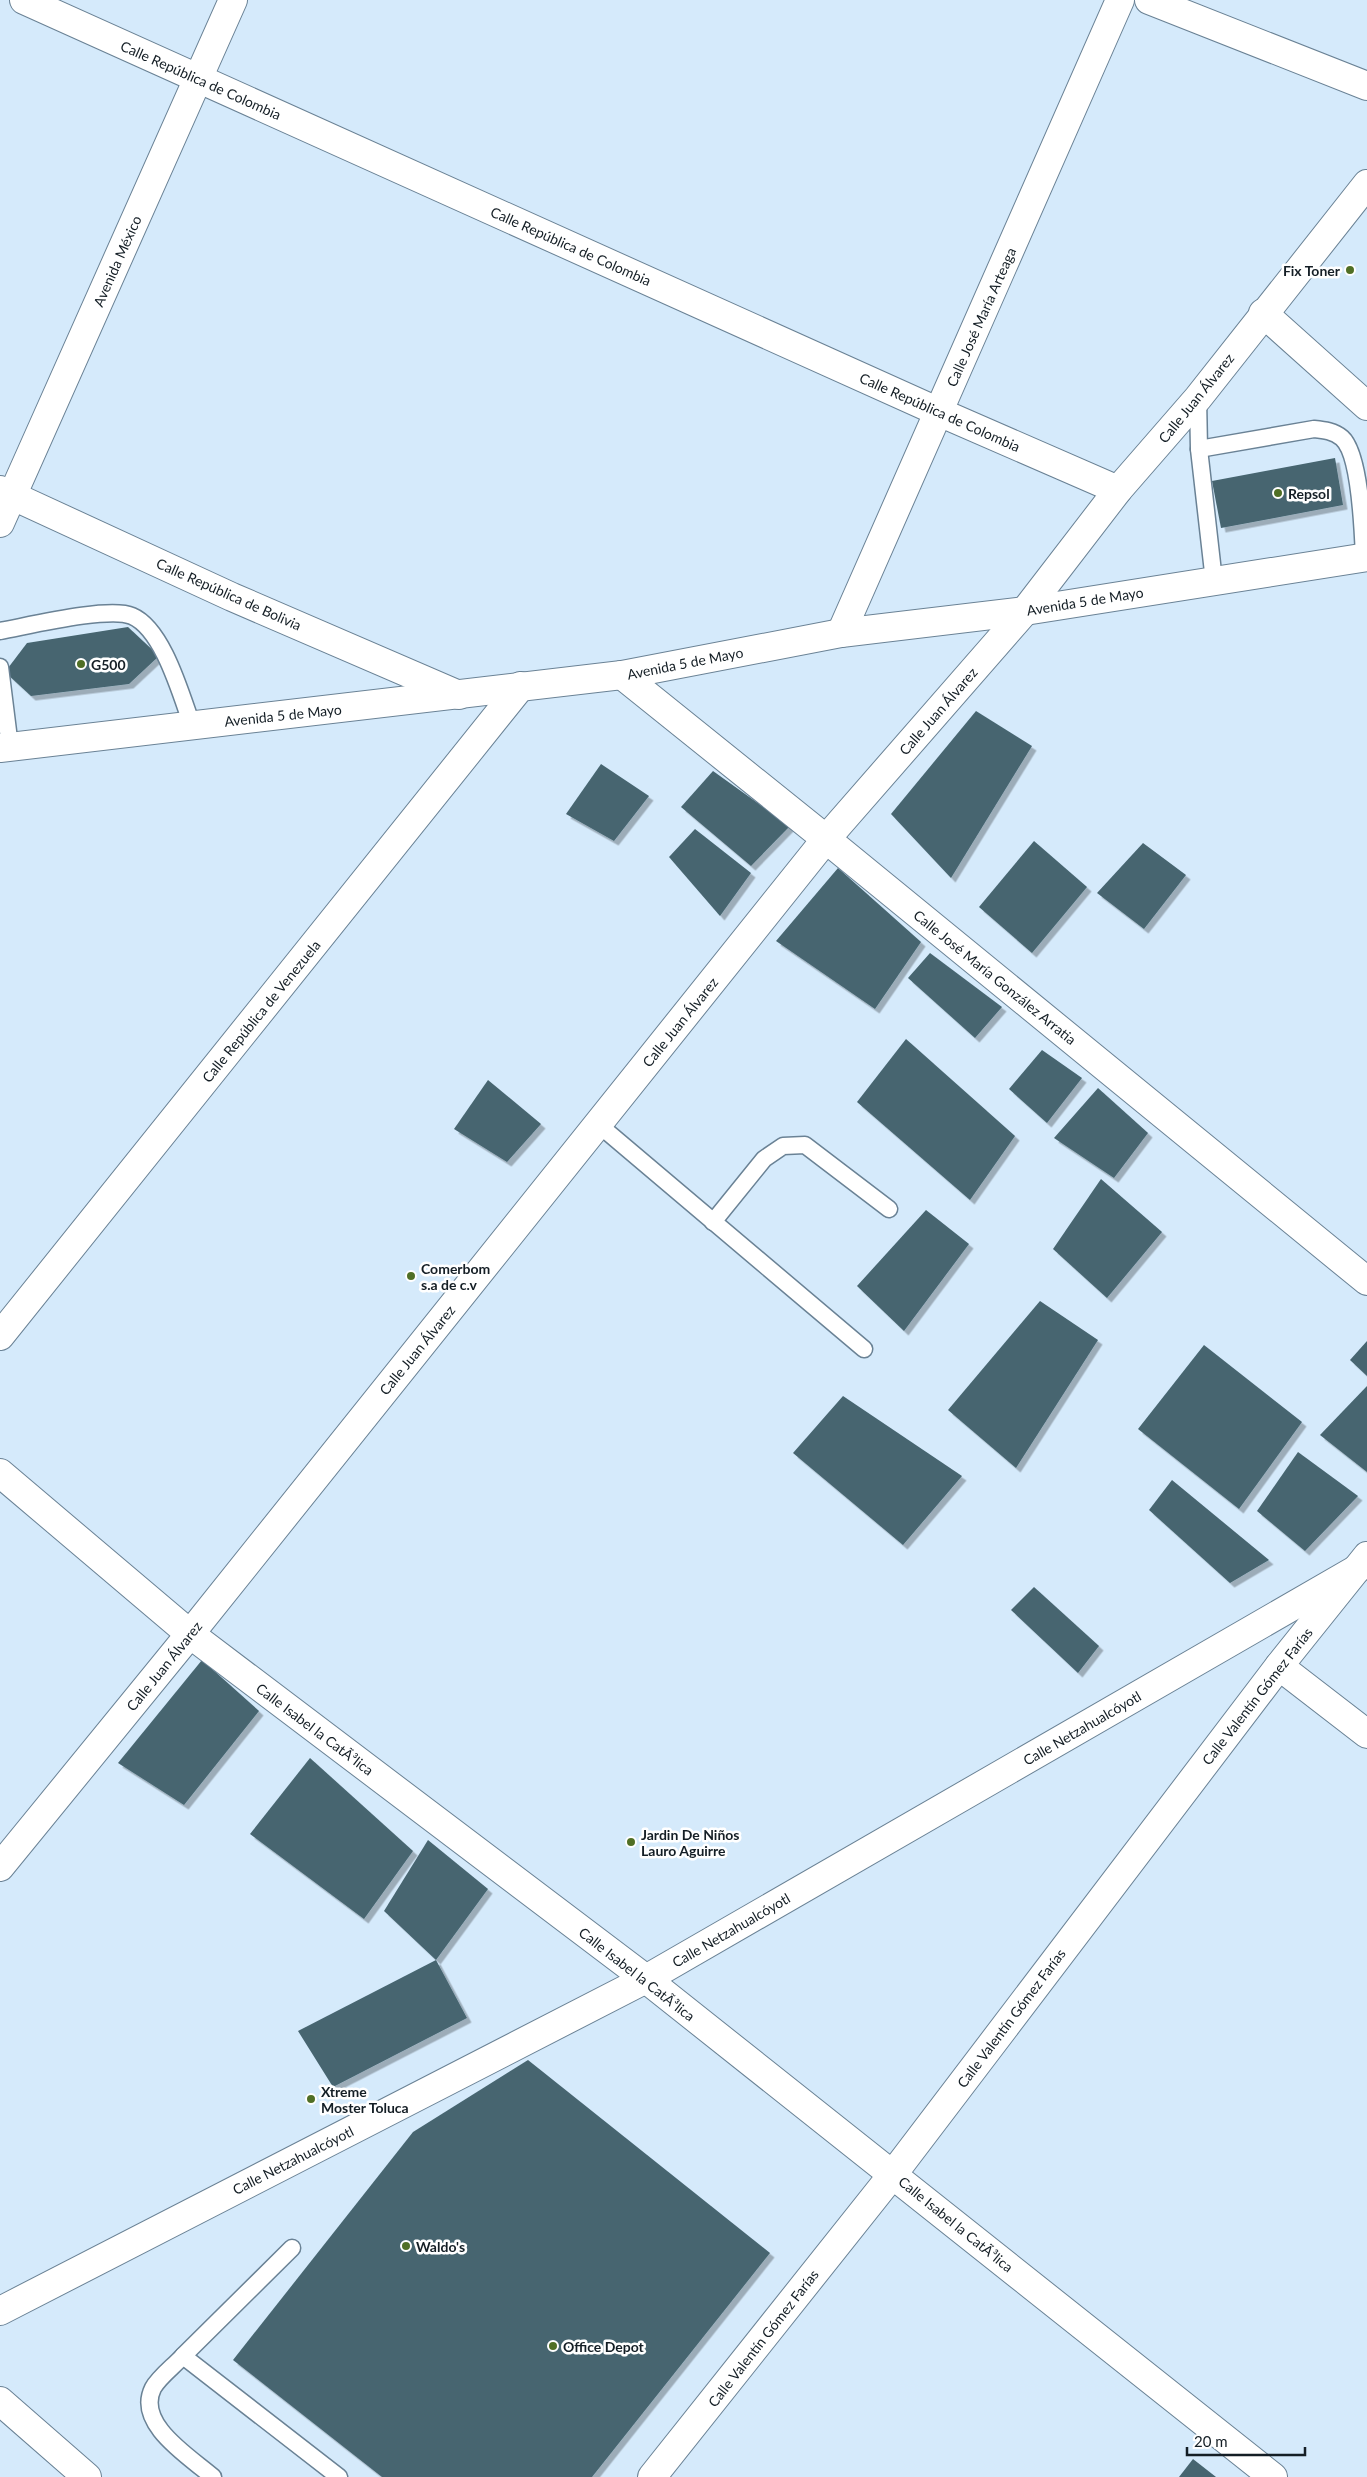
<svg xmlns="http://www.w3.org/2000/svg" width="1367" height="2477" viewBox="0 0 1367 2477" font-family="Lato,sans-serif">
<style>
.building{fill:#466570;filter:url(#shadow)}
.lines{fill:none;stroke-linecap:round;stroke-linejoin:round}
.lane-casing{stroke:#6a8295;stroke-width:19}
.street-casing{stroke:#6a8295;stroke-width:30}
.secondary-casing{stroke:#6a8295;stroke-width:30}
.lane{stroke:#fff;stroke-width:16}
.street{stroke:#fff;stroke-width:28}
.secondary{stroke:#fff;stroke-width:28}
.poi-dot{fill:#506f25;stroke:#fff;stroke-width:2}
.labels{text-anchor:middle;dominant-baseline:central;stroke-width:5;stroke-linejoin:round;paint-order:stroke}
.street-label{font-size:14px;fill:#141e25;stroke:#fff}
.poi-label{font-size:14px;font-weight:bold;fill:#141e25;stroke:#fff;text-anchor:start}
</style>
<defs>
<filter id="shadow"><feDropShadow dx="4.5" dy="4.5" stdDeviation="0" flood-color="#0004"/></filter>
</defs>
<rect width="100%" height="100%" fill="#d5eafb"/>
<g class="building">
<path d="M 1335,458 L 1343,505 L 1221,528 L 1212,481 Z"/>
<path d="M 128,627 L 159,656 L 129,684 L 31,696 L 5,672 L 27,643 Z"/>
<path d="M 976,711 L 1032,746 L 951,878 L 891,814 Z"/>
<path d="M 601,764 L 649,796 L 614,841 L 566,814 Z"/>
<path d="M 713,771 L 790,826 L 751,866 L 681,807 Z"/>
<path d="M 695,829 L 751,873 L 720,916 L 669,857 Z"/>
<path d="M 1034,841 L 1087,887 L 1032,953 L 979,907 Z"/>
<path d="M 1143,843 L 1186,875 L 1144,929 L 1097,893 Z"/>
<path d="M 838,868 L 921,942 L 875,1009 L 776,941 Z"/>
<path d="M 930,953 L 1002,1007 L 975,1038 L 908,978 Z"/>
<path d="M 906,1039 L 1015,1136 L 970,1200 L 857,1102 Z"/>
<path d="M 1042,1050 L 1082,1078 L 1047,1123 L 1009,1089 Z"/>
<path d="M 488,1080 L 541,1124 L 507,1162 L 454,1129 Z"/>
<path d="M 1098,1088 L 1148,1133 L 1114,1178 L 1054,1138 Z"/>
<path d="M 1101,1179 L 1162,1232 L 1107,1298 L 1053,1249 Z"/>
<path d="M 926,1210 L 969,1244 L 904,1331 L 857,1286 Z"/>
<path d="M 1040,1301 L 1098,1340 L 1016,1468 L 948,1410 Z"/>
<path d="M 1367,1341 L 1367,1376 L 1350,1360 Z"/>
<path d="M 1204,1345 L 1302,1422 L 1239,1509 L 1138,1429 Z"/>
<path d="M 1367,1386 L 1367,1472 L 1320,1435 Z"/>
<path d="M 843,1396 L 962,1476 L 903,1545 L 793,1453 Z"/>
<path d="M 1298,1452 L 1358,1496 L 1305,1551 L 1257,1511 Z"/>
<path d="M 1172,1480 L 1269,1560 L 1230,1583 L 1149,1510 Z"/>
<path d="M 1034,1587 L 1099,1646 L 1078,1673 L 1011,1610 Z"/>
<path d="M 202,1660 L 259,1711 L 184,1805 L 118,1763 Z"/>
<path d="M 310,1758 L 413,1851 L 364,1919 L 250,1834 Z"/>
<path d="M 428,1840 L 488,1889 L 436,1960 L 384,1911 Z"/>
<path d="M 436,1960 L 467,2018 L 333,2087 L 298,2031 Z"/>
<path d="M 528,2060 L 770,2253 L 592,2477 L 382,2477 L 233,2360 L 413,2132 Z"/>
<path d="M 1193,2459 L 1216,2477 L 1179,2477 Z"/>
</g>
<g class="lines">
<g class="lane-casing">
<g id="lane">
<path d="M 1198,398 L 1199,449 L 1214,581"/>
<path d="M 1199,449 L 1314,429 C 1324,430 1334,431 1342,438 C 1360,454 1363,532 1364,558"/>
<path d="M 0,631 C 28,626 109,606 132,616 C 163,629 181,695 192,725"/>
<path d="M 0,667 L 10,747"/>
<path d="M 598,1124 L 864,1349"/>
<path d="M 713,1222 L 764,1159 L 783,1146 L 805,1145 L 889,1209"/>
<path d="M 183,2356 L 292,2248"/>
<path d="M 213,2477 C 190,2457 135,2424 153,2388 C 159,2377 174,2366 183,2356 L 339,2477"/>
</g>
</g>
<g class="street-casing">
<g id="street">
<path d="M 24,0 L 939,412 L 1118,490"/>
<path d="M 1149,0 L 1367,86"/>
<path d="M 1263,313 L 1367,406"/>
<path d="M 0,490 L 232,597 L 459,695"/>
<path d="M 0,523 L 233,0"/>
<path d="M 841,633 L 1120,0"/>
<path d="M 622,675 L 826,839 L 1367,1281"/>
<path d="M 0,1336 L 521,686"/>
<path d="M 0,1473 L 190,1634 L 646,1979 L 1273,2477"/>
<path d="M 1279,1666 L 1367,1734"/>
<path d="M 0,1867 L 190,1634 L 826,839 L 1025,611 L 1118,490 L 1198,398 L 1367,184"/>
<path d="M 0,2311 L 646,1979 L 1357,1569"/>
</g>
</g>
<g class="secondary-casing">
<g id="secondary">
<path d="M 0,748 L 622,675 L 841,633 L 1025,611 L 1367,557"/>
<path d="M 0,2401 L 87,2477"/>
<path d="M 652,2477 L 893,2174 L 1279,1666 L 1367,1556"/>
</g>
</g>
<use href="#lane" class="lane"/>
<use href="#street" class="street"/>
<use href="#secondary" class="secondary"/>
</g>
<g class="poi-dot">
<circle cx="1350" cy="270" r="5"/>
<circle cx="1278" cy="493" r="5"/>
<circle cx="81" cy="664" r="5"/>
<circle cx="411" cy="1276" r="5"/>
<circle cx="631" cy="1842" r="5"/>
<circle cx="311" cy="2099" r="5"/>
<circle cx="406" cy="2246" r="5"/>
<circle cx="553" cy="2346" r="5"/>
</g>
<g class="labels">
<g class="street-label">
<text transform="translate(201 80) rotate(24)">Calle República de Colombia</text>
<text transform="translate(571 246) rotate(24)">Calle República de Colombia</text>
<text transform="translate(117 261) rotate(-66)">Avenida México</text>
<text transform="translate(981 317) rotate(-66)">Calle José María Arteaga</text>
<text transform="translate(1196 398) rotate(-51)">Calle Juan Álvarez</text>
<text transform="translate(940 412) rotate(24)">Calle República de Colombia</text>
<text transform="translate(229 594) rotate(24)">Calle República de Bolivia</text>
<text transform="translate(1085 601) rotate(-9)">Avenida 5 de Mayo</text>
<text transform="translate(685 663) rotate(-11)">Avenida 5 de Mayo</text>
<text transform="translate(938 711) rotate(-49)">Calle Juan Álvarez</text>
<text transform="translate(283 715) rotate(-6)">Avenida 5 de Mayo</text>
<text transform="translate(995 977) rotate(39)">Calle José María González Arratia</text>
<text transform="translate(261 1011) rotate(-51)">Calle República de Venezuela</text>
<text transform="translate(680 1022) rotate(-51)">Calle Juan Álvarez</text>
<text transform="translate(417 1350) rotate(-51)">Calle Juan Álvarez</text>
<text transform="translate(164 1666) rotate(-51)">Calle Juan Álvarez</text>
<text transform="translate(1257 1696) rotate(-52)">Calle Valentín Gómez Farías</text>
<text transform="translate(1082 1728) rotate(-30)">Calle Netzahualcóyotl</text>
<text transform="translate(315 1729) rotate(37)">Calle Isabel la CatÃ³lica</text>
<text transform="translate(731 1930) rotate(-30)">Calle Netzahualcóyotl</text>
<text transform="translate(637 1974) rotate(38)">Calle Isabel la CatÃ³lica</text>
<text transform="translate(1011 2018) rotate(-53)">Calle Valentín Gómez Farías</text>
<text transform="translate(293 2160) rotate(-27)">Calle Netzahualcóyotl</text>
<text transform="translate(956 2224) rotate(39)">Calle Isabel la CatÃ³lica</text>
<text transform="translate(763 2338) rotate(-52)">Calle Valentín Gómez Farías</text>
</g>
<g class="poi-label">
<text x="1340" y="270" text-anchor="end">Fix Toner</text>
<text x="1288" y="493">Repsol</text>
<text x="91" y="664">G500</text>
<text x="421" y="1268">Comerbom<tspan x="421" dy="16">s.a de c.v</tspan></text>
<text x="641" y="1834">Jardin De Niños<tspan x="641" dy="16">Lauro Aguirre</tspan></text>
<text x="321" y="2091">Xtreme<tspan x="321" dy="16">Moster Toluca</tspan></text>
<text x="416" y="2246">Waldo's</text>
<text x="563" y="2346">Office Depot</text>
</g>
</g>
<path d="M1187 2447v8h118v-8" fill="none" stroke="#141e25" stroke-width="2.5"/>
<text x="1194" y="2447" font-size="15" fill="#141e25" stroke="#ffffff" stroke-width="4" paint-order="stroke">20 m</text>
</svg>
